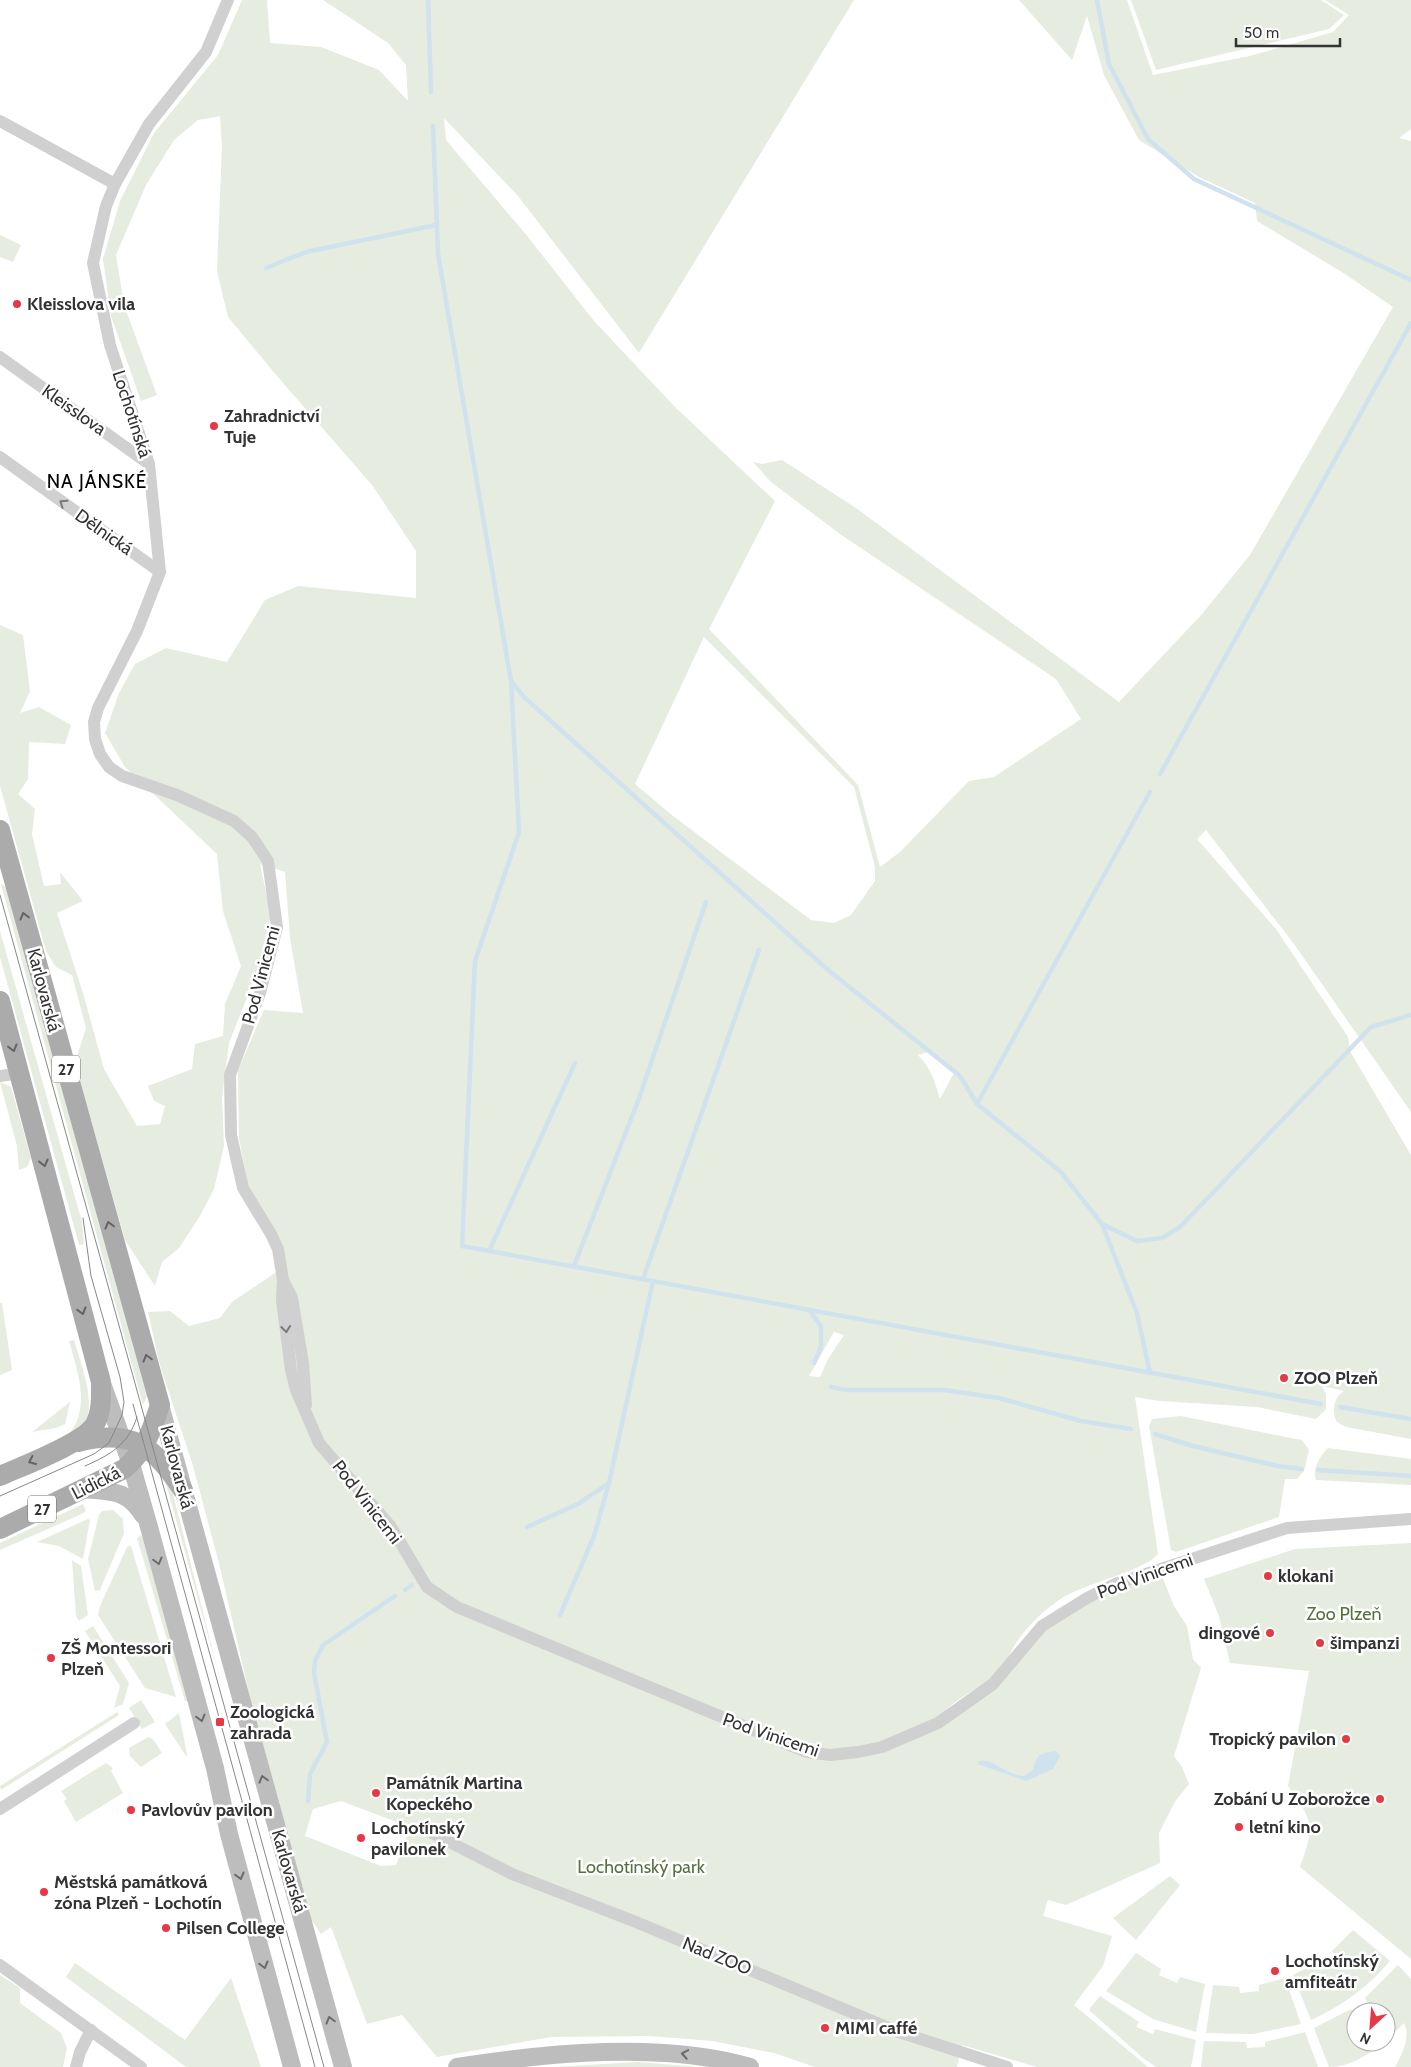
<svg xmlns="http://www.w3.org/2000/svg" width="1411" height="2067" viewBox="0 0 1411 2067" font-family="Cabin,sans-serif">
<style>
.green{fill:#e6ecdf;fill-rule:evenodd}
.water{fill:#cfe2ee}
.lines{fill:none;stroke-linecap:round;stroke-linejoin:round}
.stream{stroke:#cfe2ee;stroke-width:4.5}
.street{stroke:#d0d0d0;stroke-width:12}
.secondary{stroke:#bdbdbd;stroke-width:18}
.primary{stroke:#ababab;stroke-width:20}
.tram{stroke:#888;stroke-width:1}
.oneway{stroke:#7a7a7a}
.oneway2{stroke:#636363}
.oneway3{stroke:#6a6a6a}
.poi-dot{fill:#e63946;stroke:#fff;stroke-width:2}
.labels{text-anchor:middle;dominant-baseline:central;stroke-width:5;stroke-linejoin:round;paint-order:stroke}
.shield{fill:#fff;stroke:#707070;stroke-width:1}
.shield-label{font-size:16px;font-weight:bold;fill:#333}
.poi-label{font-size:18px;font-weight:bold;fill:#333;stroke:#fff;text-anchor:start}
.street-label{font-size:18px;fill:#333;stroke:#fff}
.park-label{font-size:18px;fill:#56703f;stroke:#fff}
.neighbourhood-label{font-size:19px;letter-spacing:1px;fill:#000;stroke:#fff}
</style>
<rect width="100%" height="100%" fill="#fff"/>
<g class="green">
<path d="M 242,0 L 267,0 L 270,43 L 321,47 L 379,70 L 408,101 L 406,65 L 388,43 L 323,0 L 854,0 L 639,353 L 518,196 L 444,118 L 446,140 L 528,237 L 594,321 L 675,407 L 775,501 L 709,629 L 858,785 L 880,867 L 900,852 L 969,781 L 994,777 L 1081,719 L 1056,679 L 840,534 L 771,482 L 753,462 L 762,464 L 782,460 L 856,508 L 1119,702 L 1202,614 L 1250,555 L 1393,307 L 1345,274 L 1257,221 L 1255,203 L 1199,177 L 1139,140 L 1104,75 L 1087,16 L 1072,60 L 1019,0 L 1127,0 L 1153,75 L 1250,56 L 1333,32 L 1349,15 L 1325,0 L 1411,0 L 1411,129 L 1399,138 L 1411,141 L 1411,1112 L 1294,944 L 1206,830 L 1197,839 L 1276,929 L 1348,1037 L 1351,1053 L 1411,1155 L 1411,1439 L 1346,1427 L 1337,1422 C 1331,1412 1334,1396 1344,1391 L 1322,1386 L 1326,1394 L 1326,1409 L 1316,1419 L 1257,1407 L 1160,1401 L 1135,1397 L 1158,1554 C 1146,1570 1084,1584 1062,1598 C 1044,1610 1028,1625 1016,1643 C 1010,1653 1004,1667 995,1675 C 978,1690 955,1698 941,1715 L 994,1684 L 1042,1626 L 1159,1569 L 1174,1606 L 1187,1626 L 1193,1659 L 1201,1668 L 1174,1756 L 1182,1767 L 1189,1784 L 1174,1803 L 1159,1833 L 1160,1863 L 1066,1905 L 1048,1900 L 1043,1916 L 1112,1936 L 1103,1966 L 1074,2005 L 1148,2067 L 1037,2067 L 962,2045 L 957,2067 L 815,2067 L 774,2053 L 712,2041 L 649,2036 L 551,2037 L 437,2057 L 402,2015 L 367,2024 L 331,1927 L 321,1934 L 311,1919 L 249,1693 L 220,1567 L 193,1466 L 159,1362 L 148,1312 L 170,1311 L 189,1326 L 220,1318 L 232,1302 L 281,1269 L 283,1245 L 248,1185 L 239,1138 L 238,1070 L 264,1010 L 303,1013 L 290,938 L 285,872 L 260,864 L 271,916 L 255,977 L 229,1043 L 222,1098 L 224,1146 L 214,1189 L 200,1216 L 179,1248 L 162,1262 L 155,1286 L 125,1240 L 75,1062 L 86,1028 L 72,975 L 56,967 L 46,951 L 0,786 L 0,625 L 23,635 L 30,691 L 20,713 L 39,707 L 71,725 L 65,744 L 29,742 L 28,779 L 18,794 L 35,809 L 32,834 L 44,886 L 61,884 L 60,872 L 83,901 L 57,913 L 83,993 L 104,1069 L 137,1126 L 160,1124 L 165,1106 L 154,1101 L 148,1086 L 192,1069 L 195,1044 L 223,1036 L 225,1004 L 241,966 L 223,911 L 217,854 L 125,767 L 105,733 L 119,693 L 135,664 L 166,648 L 227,662 L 265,600 L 298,586 L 416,598 L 416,551 L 372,485 L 277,376 L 228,317 L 217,271 L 222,147 L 220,116 L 198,120 L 174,140 L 146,185 L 116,255 L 124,305 L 157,395 L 141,401 L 111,316 L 103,259 L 120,201 L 154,133 L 218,55 ZM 704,637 L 854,787 L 875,867 L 875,881 L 851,915 L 834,923 L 811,920 L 673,816 L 635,784 ZM 931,1051 L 955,1071 L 940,1099 C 935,1082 931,1068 918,1055 ZM 834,1332 L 844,1335 L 828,1359 L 820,1377 L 809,1376 ZM 341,1801 L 410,1827 L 396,1865 L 381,1866 L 305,1836 L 313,1809 Z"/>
<path d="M 1131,0 L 1321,0 L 1344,15 L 1329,29 L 1156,70 Z"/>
<path d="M 0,235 L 21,245 L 13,262 L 0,257 Z"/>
<path d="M 1,884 L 6,887 L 148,1394 L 143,1405 Z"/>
<path d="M 0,931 L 82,1222 L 84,1244 L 79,1245 L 0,957 Z"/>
<path d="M 0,1082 L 11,1087 L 31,1158 L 27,1167 L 19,1170 L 17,1146 Z"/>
<path d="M 0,1303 L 2,1303 L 12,1370 L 0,1375 Z"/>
<path d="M 74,1340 C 79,1357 95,1401 87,1417 C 83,1426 77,1429 70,1433 C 91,1406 77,1370 69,1341 Z"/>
<path d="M 70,1402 L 65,1424 L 56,1428 L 32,1432 Z"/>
<path d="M 1181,1416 L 1296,1439 L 1302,1440 L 1309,1450 L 1304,1471 L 1297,1479 L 1285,1479 L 1279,1517 L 1176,1552 L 1171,1550 L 1149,1426 L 1152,1419 Z"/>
<path d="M 1328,1448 L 1411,1459 L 1411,1485 L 1316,1480 C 1312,1469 1320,1456 1328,1448 Z"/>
<path d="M 165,1480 L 171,1486 L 220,1679 Z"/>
<path d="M 83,1504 L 86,1511 L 82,1514 L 0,1550 L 0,1543 Z"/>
<path d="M 113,1510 L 123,1519 L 124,1533 L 100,1590 L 95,1591 L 88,1559 L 99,1515 L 102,1511 Z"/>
<path d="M 88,1519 L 90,1520 L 83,1559 L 59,1546 L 37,1542 Z"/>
<path d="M 142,1535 L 188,1701 L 185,1701 L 137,1538 Z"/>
<path d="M 1411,1543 L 1411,1959 L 1300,1867 C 1315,1824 1314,1823 1288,1786 L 1309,1671 L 1230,1663 L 1219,1616 L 1204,1579 L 1295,1549 Z"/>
<path d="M 130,1546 L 131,1546 L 176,1697 L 145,1688 L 98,1615 L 100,1606 L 127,1547 Z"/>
<path d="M 72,1560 L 81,1566 L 88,1615 L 79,1621 L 76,1616 Z"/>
<path d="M 93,1626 L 129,1683 L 123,1704 L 114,1708 L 120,1686 L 85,1631 Z"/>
<path d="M 141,1700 L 155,1722 L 142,1729 L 129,1708 Z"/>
<path d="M 117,1712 L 119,1715 L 1,1790 L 0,1786 Z"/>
<path d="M 179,1713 L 187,1755 L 186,1756 L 165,1724 Z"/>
<path d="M 148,1737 L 153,1739 L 162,1753 L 141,1767 L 130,1756 L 129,1748 Z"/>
<path d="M 106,1763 L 113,1768 L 111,1771 L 123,1793 L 76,1822 L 64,1801 L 67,1799 L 61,1791 Z"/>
<path d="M 1170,1876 L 1180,1885 L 1136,1940 L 1113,1918 Z"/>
<path d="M 1353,1930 L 1390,1961 C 1368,1987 1342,2006 1311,2020 L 1293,1975 L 1316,1963 L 1320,1968 L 1336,1956 L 1332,1951 Z"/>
<path d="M 1136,1953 L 1161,1969 L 1159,1975 L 1177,1983 L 1180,1977 L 1205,1984 L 1196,2032 L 1153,2019 L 1106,1991 Z"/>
<path d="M 75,1963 L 185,2040 L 231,1978 L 261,2067 L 186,2067 L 66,1977 Z"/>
<path d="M 1398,1965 L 1411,1979 L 1411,2067 L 1395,2067 C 1402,2054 1411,2037 1404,2023 L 1386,2041 L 1386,2012 L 1356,2012 L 1356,2042 L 1385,2042 C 1368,2055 1350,2067 1329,2067 L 1314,2028 L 1351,2009 L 1354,2013 L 1368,2003 L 1365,1998 Z"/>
<path d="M 0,1975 L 20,1988 L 20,2003 L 61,2033 L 67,2048 L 63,2067 L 0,2067 Z"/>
<path d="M 1285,1978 L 1301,2024 L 1253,2034 L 1206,2033 L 1213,1985 L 1239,1987 L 1240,1993 L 1259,1991 L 1259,1985 Z"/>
<path d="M 1100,1996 L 1139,2022 L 1136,2027 L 1153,2034 L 1155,2029 L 1196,2040 L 1191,2067 L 1156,2067 L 1143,2058 L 1090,2011 L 1090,2008 Z"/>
<path d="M 1305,2032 L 1318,2067 L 1201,2067 L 1204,2041 L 1246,2042 L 1247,2048 L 1265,2047 L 1265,2042 Z"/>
<path d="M 638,2062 L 699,2067 L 553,2067 Z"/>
</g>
<path class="water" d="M 1056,1751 L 1060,1756 L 1053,1769 L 1026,1781 L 978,1764 L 979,1761 C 994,1758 1007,1776 1024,1776 L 1033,1770 C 1037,1753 1040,1754 1056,1751 Z"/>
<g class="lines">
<g class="stream">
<path d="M 428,0 L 431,92"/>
<path d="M 1097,0 L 1109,64 L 1148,139 L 1194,179 L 1411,280"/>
<path d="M 433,126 L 438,254 L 511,681 L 524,697 L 827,969 L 960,1076 L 977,1104 L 1060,1171 L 1102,1224 L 1137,1241 L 1162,1238 L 1180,1227 L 1371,1027 L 1411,1015"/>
<path d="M 266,268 L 306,252 L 436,225"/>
<path d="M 511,681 L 519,832 L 475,961 L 462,1246 L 1321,1404"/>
<path d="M 1160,774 L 1411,323"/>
<path d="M 977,1104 L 1150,792"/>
<path d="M 1102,1224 L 1137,1313 L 1150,1373"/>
<path d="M 489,1251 L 575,1063"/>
<path d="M 574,1266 L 638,1101 L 706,902"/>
<path d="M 643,1279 L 759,950"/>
<path d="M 809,1310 L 821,1326 L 821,1347 L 814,1363"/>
<path d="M 831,1387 L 847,1390 L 944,1390 L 999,1398 L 1081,1421 L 1131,1429"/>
<path d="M 1340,1407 L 1411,1419"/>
<path d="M 1155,1434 L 1193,1446 L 1278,1466 L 1302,1469"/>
<path d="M 1318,1470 L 1411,1476"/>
<path d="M 527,1527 L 578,1504 L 609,1483"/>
<path d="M 405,1590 L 412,1585"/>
<path d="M 560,1615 L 594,1536 L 609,1483 L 653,1281"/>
<path d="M 308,1801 L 310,1774 L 327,1742 L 314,1673 L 315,1661 L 323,1645 L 395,1596"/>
</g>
<g class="street">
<path d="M 228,0 L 206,52 L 149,124 L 115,184 L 106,206 L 93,263 L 110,345 L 149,464 L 160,572 L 137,631 L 98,708 L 94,722 L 95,739 L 100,754 L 109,767 L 122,776 L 177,795 L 234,821 L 252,837 L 268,861 L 277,927 L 260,993 L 230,1075 L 231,1135 L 243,1188 L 271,1234 L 278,1249 L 283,1280 L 282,1300 L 291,1370 L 296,1390 L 319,1443 L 391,1527 L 427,1587 L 457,1607 L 787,1744 L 807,1752 L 830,1755 L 858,1752 L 882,1747 L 938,1723 L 993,1684 L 1042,1626 L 1087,1598 L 1115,1584 L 1287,1528 L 1411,1519"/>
<path d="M 0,121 L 115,184"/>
<path d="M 0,357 L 149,464"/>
<path d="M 0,457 L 160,572"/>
<path d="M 0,1076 L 20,1073"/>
<path d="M 283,1280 L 292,1298 L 303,1363 L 306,1405"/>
<path d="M 0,1809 L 134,1723"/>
<path d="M 432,1833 L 512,1874 L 636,1922 L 896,2031 L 1007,2067"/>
<path d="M 0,1965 L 141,2067"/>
<path d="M 76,2067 L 80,2052 L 91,2030"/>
</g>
<g class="secondary">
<path d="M 103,1386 L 131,1464 L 149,1527 L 215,1768 L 229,1834 L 292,2067"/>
<path d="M 160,1405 L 343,2067"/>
<path d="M 83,1489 C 111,1492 127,1489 143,1515"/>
<path d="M 457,2067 C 546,2053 662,2041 750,2067"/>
</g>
<g class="primary">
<path d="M 0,830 L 160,1405 C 152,1429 145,1452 124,1469 L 0,1529"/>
<path d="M 0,1001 L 101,1382 C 101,1396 102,1411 95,1424 C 85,1443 22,1466 0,1476"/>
<path d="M 78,1442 C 133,1428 153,1446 183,1490"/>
</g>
<g class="tram">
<path d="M 0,895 L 324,2067"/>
<path d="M 133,1404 L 315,2067"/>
<path d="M 85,1466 C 110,1455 128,1445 137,1417"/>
<path d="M 0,1496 L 94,1454 L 109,1443 L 122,1415 L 124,1402 L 120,1377 L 91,1276 L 83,1218"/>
</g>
</g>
<defs><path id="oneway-chevron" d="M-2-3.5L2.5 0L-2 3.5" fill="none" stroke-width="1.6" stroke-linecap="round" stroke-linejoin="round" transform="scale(1.25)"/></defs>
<g class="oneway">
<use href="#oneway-chevron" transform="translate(63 503) rotate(-145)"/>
<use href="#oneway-chevron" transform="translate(286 1329) rotate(83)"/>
</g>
<g class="oneway2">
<use href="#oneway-chevron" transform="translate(24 916) rotate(-105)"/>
<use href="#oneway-chevron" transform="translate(13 1048) rotate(75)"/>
<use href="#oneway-chevron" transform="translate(44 1163) rotate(76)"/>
<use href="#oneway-chevron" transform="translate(109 1225) rotate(-105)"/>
<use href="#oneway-chevron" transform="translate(82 1311) rotate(74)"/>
<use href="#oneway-chevron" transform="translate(147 1358) rotate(-106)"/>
<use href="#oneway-chevron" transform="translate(32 1461) rotate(155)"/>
</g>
<g class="oneway3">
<use href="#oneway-chevron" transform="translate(158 1561) rotate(75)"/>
<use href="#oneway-chevron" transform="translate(201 1718) rotate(75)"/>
<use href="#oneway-chevron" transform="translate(263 1779) rotate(-106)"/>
<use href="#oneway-chevron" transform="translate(240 1876) rotate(75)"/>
<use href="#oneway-chevron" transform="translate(264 1965) rotate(75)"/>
<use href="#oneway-chevron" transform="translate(330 2020) rotate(-106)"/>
<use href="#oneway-chevron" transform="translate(685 2054) rotate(-170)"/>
</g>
<g class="poi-dot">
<circle cx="17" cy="304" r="5"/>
<circle cx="214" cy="426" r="5"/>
<circle cx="1284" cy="1378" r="5"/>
<circle cx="1268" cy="1576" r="5"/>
<circle cx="1270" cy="1633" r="5"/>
<circle cx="1320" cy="1643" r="5"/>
<circle cx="51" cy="1658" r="5"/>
<rect x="215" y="1717" width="10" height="10" rx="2.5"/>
<circle cx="1346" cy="1739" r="5"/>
<circle cx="376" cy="1793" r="5"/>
<circle cx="1380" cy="1799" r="5"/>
<circle cx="131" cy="1810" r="5"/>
<circle cx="1239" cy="1827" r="5"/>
<circle cx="361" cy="1838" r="5"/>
<circle cx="44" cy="1892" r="5"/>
<circle cx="166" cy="1928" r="5"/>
<circle cx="1275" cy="1971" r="5"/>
<circle cx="825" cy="2028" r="5"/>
</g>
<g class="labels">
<g class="shield">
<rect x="52" y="1055.5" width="28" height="27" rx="4"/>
<rect x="28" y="1495.5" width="28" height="27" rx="4"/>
</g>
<g class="shield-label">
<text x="66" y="1069">27</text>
<text x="42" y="1509">27</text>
</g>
<g class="poi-label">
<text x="27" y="304">Kleisslova vila</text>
<text x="224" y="416">Zahradnictví<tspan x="224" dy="21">Tuje</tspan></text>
<text x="1294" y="1378">ZOO Plzeň</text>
<text x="1278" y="1576">klokani</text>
<text x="1260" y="1633" text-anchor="end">dingové</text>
<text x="1330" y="1643">šimpanzi</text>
<text x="61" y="1648">ZŠ Montessori<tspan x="61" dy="21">Plzeň</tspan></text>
<text x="230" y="1712">Zoologická<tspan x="230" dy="21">zahrada</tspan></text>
<text x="1336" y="1739" text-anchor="end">Tropický pavilon</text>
<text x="386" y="1783">Památník Martina<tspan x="386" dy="21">Kopeckého</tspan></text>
<text x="1370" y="1799" text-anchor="end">Zobání U Zoborožce</text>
<text x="141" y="1810">Pavlovův pavilon</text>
<text x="1249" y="1827">letní kino</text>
<text x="371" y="1828">Lochotínský<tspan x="371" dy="21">pavilonek</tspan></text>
<text x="54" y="1882">Městská památková<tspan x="54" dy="21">zóna Plzeň - Lochotín</tspan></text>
<text x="176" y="1928">Pilsen College</text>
<text x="1285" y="1961">Lochotínský<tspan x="1285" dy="21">amfiteátr</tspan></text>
<text x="835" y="2028">MIMI caffé</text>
</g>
<g class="street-label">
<text transform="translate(74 410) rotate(35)">Kleisslova</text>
<text transform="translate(132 414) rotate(72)">Lochotínská</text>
<text transform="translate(104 532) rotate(35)">Dělnická</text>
<text transform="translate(261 975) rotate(-75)">Pod Vinicemi</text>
<text transform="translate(44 990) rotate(75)">Karlovarská</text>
<text transform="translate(177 1467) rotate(75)">Karlovarská</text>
<text transform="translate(96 1483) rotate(-27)">Lidická</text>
<text transform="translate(367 1502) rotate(52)">Pod Vinicemi</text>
<text transform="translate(1145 1576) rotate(-20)">Pod Vinicemi</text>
<text transform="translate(771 1735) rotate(19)">Pod Vinicemi</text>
<text transform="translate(289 1871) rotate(74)">Karlovarská</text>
<text transform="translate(717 1956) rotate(22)">Nad ZOO</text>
</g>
<g class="park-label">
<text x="1344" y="1614">Zoo Plzeň</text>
<text x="641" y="1867">Lochotínský park</text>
</g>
<g class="neighbourhood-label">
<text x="97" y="481">NA JÁNSKÉ</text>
</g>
</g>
<g transform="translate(1371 2027) rotate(206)"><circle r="24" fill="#ffffff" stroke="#adadad"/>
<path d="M0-4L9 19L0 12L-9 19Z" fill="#e63946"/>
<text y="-8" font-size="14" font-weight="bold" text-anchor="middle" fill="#333333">N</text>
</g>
<path d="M1236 38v8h104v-8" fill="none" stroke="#333333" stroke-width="2.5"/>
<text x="1244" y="38" font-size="15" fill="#333333" stroke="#ffffff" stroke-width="4" paint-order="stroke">50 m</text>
</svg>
